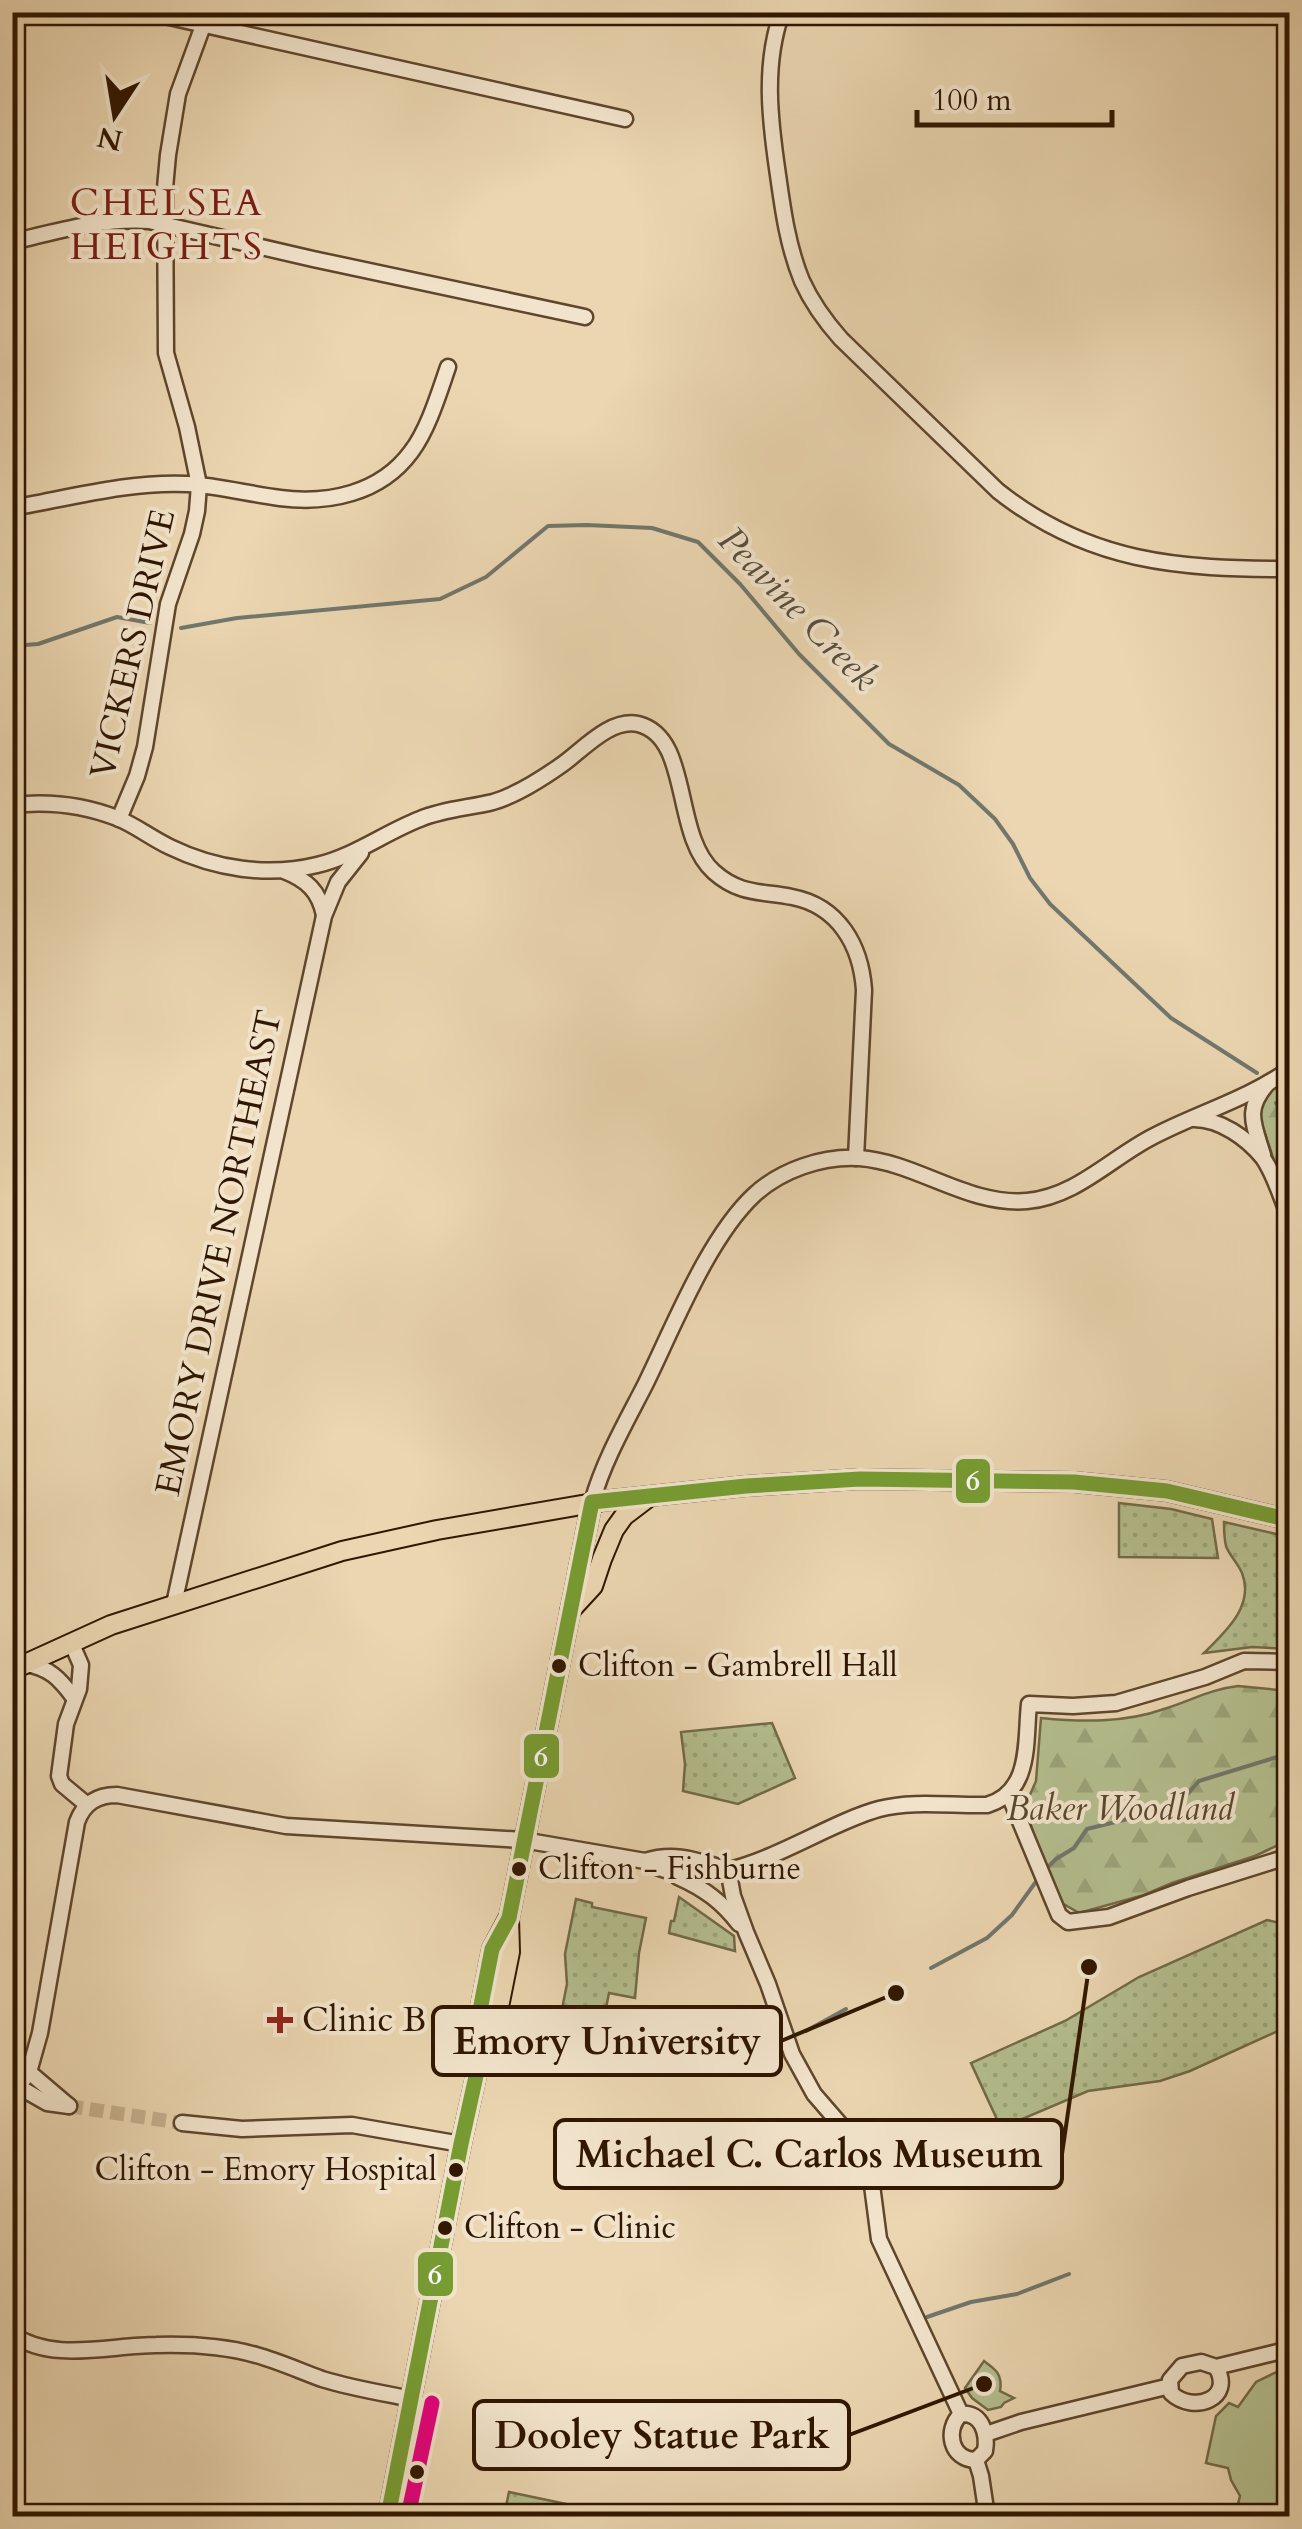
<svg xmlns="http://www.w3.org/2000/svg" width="1302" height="2529" viewBox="0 0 1302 2529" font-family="Cardo,serif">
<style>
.grass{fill:url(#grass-dots);stroke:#726a47;stroke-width:2.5}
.forest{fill:url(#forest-firs);stroke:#726a47;stroke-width:2.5}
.park{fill:#b4be8e;stroke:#726a47;stroke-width:2.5}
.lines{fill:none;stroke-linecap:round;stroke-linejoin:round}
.stream{stroke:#71776d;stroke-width:4}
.minor-tunnel{stroke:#c6b08e;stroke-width:14;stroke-dasharray:14 7;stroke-linecap:butt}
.minor-casing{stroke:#5f462c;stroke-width:19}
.major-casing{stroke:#301600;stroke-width:22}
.minor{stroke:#f2e4cc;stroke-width:14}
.major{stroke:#ebd6b1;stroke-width:18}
.bus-1-casing{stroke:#f2e4cc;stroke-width:22}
.bus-2-casing{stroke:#f2e4cc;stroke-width:22}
.bus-1{stroke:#779d32;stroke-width:15}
.bus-2{stroke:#e5007d;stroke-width:15}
.bus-dot{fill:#301600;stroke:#f2e4cc;stroke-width:4}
.poi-dot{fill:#8f2418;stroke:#f2e4cc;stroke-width:4}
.labels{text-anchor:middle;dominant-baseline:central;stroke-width:8;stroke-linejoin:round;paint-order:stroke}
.bus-label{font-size:32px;fill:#301600;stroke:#f2e4cc;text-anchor:start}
.street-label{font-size:35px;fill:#301600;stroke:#f2e4cc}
.park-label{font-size:35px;font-style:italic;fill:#58482b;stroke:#f2e4cc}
.poi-label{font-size:35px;fill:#301600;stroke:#f2e4cc;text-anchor:start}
.neighbourhood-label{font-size:38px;letter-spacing:2.5px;fill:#7a1f14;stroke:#f2e4cc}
.water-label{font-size:38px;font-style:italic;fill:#564e3f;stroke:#f2e4cc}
.leader{fill:none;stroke:#301600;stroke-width:4}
.callout-dot{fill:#301600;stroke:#f2e4cc;stroke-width:4}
.callout{fill:#f2e4cc;stroke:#301600;stroke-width:4}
.callout-label{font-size:38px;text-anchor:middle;font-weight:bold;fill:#301600}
.line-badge{stroke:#f2e4cc;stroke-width:4}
.badge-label{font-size:28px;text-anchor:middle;font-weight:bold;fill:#fff}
</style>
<defs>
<pattern id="grass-dots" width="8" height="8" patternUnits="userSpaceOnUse" patternTransform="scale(2.5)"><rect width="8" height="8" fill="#b4be8e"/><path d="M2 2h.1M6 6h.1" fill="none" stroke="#9ba379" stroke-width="1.8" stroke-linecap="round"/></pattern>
<pattern id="forest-firs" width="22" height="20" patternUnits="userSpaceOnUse" patternTransform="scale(2.5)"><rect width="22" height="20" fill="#b4be8e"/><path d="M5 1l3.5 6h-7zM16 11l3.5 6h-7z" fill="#9ba379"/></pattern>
</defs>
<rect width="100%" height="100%" fill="#ebd6b1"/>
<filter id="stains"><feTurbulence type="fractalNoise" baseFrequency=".002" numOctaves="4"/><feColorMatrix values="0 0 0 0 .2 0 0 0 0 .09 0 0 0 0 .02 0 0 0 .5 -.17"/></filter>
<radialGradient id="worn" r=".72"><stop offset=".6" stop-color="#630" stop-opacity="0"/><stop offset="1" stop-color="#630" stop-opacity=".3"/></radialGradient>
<g class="grass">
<path d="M 1119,1503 L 1171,1509 L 1212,1519 L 1218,1558 L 1119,1557 Z"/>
<path d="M 1224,1522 L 1289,1537 L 1289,1649 L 1252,1647 L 1204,1653 C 1225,1632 1255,1606 1242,1573 C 1238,1563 1229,1555 1226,1546 C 1224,1538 1224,1529 1224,1522 Z"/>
<path d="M 772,1723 L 795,1778 L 738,1804 L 683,1791 L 685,1764 L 681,1732 Z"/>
<path d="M 679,1897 L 734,1936 L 735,1951 L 669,1933 L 671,1921 L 674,1921 Z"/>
<path d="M 576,1899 L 592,1903 L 592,1907 L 646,1918 L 639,1953 L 635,1998 L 609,1993 L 603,2023 L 561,2014 L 567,1984 L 565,1954 Z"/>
<path d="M 1267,1920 L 1289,1925 L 1289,2026 L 1190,2071 L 1160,2081 L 1088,2091 L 1001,2128 L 971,2063 L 1065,2021 L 1139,1977 Z"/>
<path d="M 509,2492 L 590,2509 L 589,2516 L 504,2516 Z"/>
</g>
<g class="forest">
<path d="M 1289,1065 L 1289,1205 L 1260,1119 L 1260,1103 Z"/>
<path d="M 1238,1686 L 1289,1691 L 1289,1840 L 1255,1856 L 1172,1883 L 1144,1895 L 1079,1913 L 1062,1903 L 1044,1863 L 1027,1814 L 1026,1804 L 1036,1781 L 1041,1718 C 1081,1722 1125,1723 1164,1709 C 1190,1701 1211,1689 1238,1686 Z"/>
</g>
<g class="park">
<path d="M 984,2361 C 995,2369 1003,2374 1000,2391 L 1014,2398 L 1004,2403 L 1001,2407 L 988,2410 L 972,2398 L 965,2388 Z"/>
<path d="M 1289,2366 L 1289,2516 L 1235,2516 L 1240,2496 L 1231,2480 L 1228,2468 L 1206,2463 L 1216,2416 L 1229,2403 L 1238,2407 L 1256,2382 Z"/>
</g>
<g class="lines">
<g class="stream">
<path d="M 181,628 L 237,618 L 440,599 L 486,577 L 548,526 L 587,525 L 652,528 L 698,542 L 740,584 L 799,654 L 889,744 L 959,785 L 995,819 L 1013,844 L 1030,878 L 1050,904 L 1171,1018 L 1257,1073"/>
<path d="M 12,646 L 38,644 L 117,617 L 150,623"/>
<path d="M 1276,1103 L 1290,1123"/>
<path d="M 1046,1869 L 1056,1859 L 1074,1848 L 1087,1829 L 1152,1813 L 1185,1797 L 1199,1781 L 1290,1753"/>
<path d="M 931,1968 L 987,1938 L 1012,1915 L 1040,1876"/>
<path d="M 806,2031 L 846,2009"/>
<path d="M 927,2317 L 971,2302 L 1017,2294 L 1069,2274"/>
</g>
<path class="minor-tunnel" d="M 69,2106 L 182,2123"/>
<g class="minor-casing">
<g id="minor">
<path d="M 147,12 L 625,119"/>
<path d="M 782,12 C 763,65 770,121 778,175 C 783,211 788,247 802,281 C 812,303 825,321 841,339 L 998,491 C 1089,563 1179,569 1290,569"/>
<path d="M 12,242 C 58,231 102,218 149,221 L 313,259 L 585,317"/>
<path d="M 12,508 C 69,498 130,481 188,484 C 219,486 249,494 280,498 C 328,504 380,494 411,452 C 428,430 439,393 448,367"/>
<path d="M 12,805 C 47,801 84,805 117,818 C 135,825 151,838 170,847 C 215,869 268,877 317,865 C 355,856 384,833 420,819 C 444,809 469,808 493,802 C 517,795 540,780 560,766 C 581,752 609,718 638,724 C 692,737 672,835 714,872 C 740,895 761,891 792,897 C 839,906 861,946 864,990 L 856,1158"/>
<path d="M 119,819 L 137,776 L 145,747 L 168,604 L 192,534 L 197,511 L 199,485 L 187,427 L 166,353 L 165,188 L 168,155 L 178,94 L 208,12"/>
<path d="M 284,871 C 307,880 319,891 324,915"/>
<path d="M 1194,1119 C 1220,1119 1247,1138 1263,1158 C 1275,1175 1281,1199 1290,1218"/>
<path d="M 1263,1155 C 1254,1124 1244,1110 1268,1083"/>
<path d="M 592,1502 C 604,1460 625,1424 645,1385 C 673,1328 708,1238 754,1195 C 781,1170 822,1156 859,1158 C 917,1162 967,1206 1027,1201 C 1076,1197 1112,1157 1154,1136 C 1198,1113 1248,1099 1290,1069"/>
<path d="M 174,1604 L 324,916 L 338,882 L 361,853"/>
<path d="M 71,1642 L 81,1665 L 79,1689 L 66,1724 L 59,1776 L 62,1784 L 86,1804"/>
<path d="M 25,1664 C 49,1667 60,1679 74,1698"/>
<path d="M 1009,1795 L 1059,1915 L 1068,1922 L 1109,1917 L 1188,1888 L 1290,1856"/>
<path d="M 645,1861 C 674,1852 695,1860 722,1868"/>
<path d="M 728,1869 L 733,1896 L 746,1932 L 768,1984 L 792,2054 L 814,2094 L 859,2146 L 870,2170 L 879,2239 L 961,2414"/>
<path d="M 678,1877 C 705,1889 722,1902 739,1924"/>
<path d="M 29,2072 L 69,2106"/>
<path d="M 19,2087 L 47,2103 L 69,2106"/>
<path d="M 12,2095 L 29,2072 L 40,2033 L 77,1822 C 84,1803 97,1795 117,1795 L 286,1826 L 523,1840 L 645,1861 C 719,1905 809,1828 879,1809 C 913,1800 952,1806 987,1805 C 1032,1792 1025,1741 1029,1704 L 1073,1706 L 1116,1703 L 1205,1677 L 1244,1661 L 1290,1662"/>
<path d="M 182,2123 L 242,2129 L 352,2125 L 461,2144"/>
<path d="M 12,2334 C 52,2363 110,2345 156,2345 C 189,2344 224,2346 256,2355 C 278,2361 300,2371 322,2379 C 351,2388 382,2393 412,2399"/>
<path d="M 1216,2367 C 1235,2399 1193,2414 1171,2393 L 1170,2380 L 1182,2366 L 1201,2362 L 1216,2367 L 1290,2349"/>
<path d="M 961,2414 C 982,2412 988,2434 985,2451 L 976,2460 C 951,2460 944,2430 961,2414 Z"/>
<path d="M 986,2434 L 1021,2422 L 1170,2386"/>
<path d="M 976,2460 L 981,2476 L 987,2516"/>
</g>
</g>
<g class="major-casing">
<g id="major">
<path d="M 570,1611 L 593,1586 L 602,1559 L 614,1530 L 624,1516 L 649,1497"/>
<path d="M 12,1670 L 111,1625 L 342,1551 L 437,1530 L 599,1502"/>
<path d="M 478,2067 L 473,2046 L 492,1949 L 508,1919"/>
<path d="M 388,2516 L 461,2144 L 478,2067 L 489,2058 L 499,2007 L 510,1952 L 509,1918 L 592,1502 L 746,1486 L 860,1479 L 1074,1482 L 1167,1491 L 1290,1520"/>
</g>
</g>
<use href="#minor" class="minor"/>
<use href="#major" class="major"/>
<g class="bus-1-casing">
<g id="bus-1">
<path d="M 478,2067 L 473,2046 L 492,1949 L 509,1918 L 592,1502 L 746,1486 L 860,1479 L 1074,1482 L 1167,1491 L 1290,1520"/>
<path d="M 388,2516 L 461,2144 L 478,2067 L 489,2058 L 493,2038"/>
</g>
</g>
<g class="bus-2-casing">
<path id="bus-2" d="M 408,2516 L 432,2403"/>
</g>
<use href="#bus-1" class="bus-1"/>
<use href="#bus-2" class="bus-2"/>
</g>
<g class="bus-dot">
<circle cx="559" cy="1666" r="9"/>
<circle cx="519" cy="1869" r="9"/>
<circle cx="456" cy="2170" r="9"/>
<circle cx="445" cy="2228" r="9"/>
<circle cx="417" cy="2472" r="9"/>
</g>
<path class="poi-dot" d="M275 2005h10v10h10v10h-10v10h-10v-10h-10v-10h10z"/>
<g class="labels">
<g class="bus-label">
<text x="578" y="1666">Clifton - Gambrell Hall</text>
<text x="538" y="1869">Clifton - Fishburne</text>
<text x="437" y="2170" text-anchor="end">Clifton - Emory Hospital</text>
<text x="464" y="2228">Clifton - Clinic</text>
</g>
<g class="street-label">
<text transform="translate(133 644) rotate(-77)">VICKERS DRIVE</text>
<text transform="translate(219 1253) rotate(-78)">EMORY DRIVE NORTHEAST</text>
</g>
<g class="park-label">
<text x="1120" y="1809">Baker Woodland</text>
</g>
<g class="poi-label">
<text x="302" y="2020">Clinic B</text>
</g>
<g class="neighbourhood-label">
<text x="167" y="203">CHELSEA<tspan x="167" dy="44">HEIGHTS</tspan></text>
</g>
<g class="water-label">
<text transform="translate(798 609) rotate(46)">Peavine Creek</text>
</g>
</g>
<path class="leader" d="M896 1993L781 2041M1089 1967L1062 2154M984 2384L849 2435"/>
<g class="callout-dot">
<circle cx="896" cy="1993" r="10"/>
<circle cx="1089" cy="1967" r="10"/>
<circle cx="984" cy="2384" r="10"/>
</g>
<g class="callout">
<rect x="433" y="2007" width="348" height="68" rx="10"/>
<rect x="555" y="2120" width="507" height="68" rx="10"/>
<rect x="474" y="2401" width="375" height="68" rx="10"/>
</g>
<g class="callout-label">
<text x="607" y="2054">Emory University</text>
<text x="809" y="2167">Michael C. Carlos Museum</text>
<text x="662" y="2448">Dooley Statue Park</text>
</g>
<g class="line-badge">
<rect x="954" y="1457" width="38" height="48" rx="10" fill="#779d32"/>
<rect x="522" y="1732" width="39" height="48" rx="10" fill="#779d32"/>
<rect x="416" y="2250" width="39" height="48" rx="10" fill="#779d32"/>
</g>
<g class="badge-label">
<text x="973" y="1490">6</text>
<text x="541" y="1766">6</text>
<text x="435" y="2284">6</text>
</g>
<rect width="1302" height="2529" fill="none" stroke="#ebd6b1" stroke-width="50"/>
<rect x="15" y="15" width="1272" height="2499" fill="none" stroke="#301600" stroke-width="5"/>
<rect x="25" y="25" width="1252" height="2479" fill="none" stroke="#301600" stroke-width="2.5"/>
<g transform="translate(115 115) rotate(192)" stroke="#f2e4cc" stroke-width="8" paint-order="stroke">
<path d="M0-8L18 38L0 25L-18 38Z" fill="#301600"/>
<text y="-15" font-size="28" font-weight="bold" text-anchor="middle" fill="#301600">N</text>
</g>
<path d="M917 110v15h195v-15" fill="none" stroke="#301600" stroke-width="5"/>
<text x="932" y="110" font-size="30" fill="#301600" stroke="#f2e4cc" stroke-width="8" paint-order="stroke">100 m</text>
<rect width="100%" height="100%" filter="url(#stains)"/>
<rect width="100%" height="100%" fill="url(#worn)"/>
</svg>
